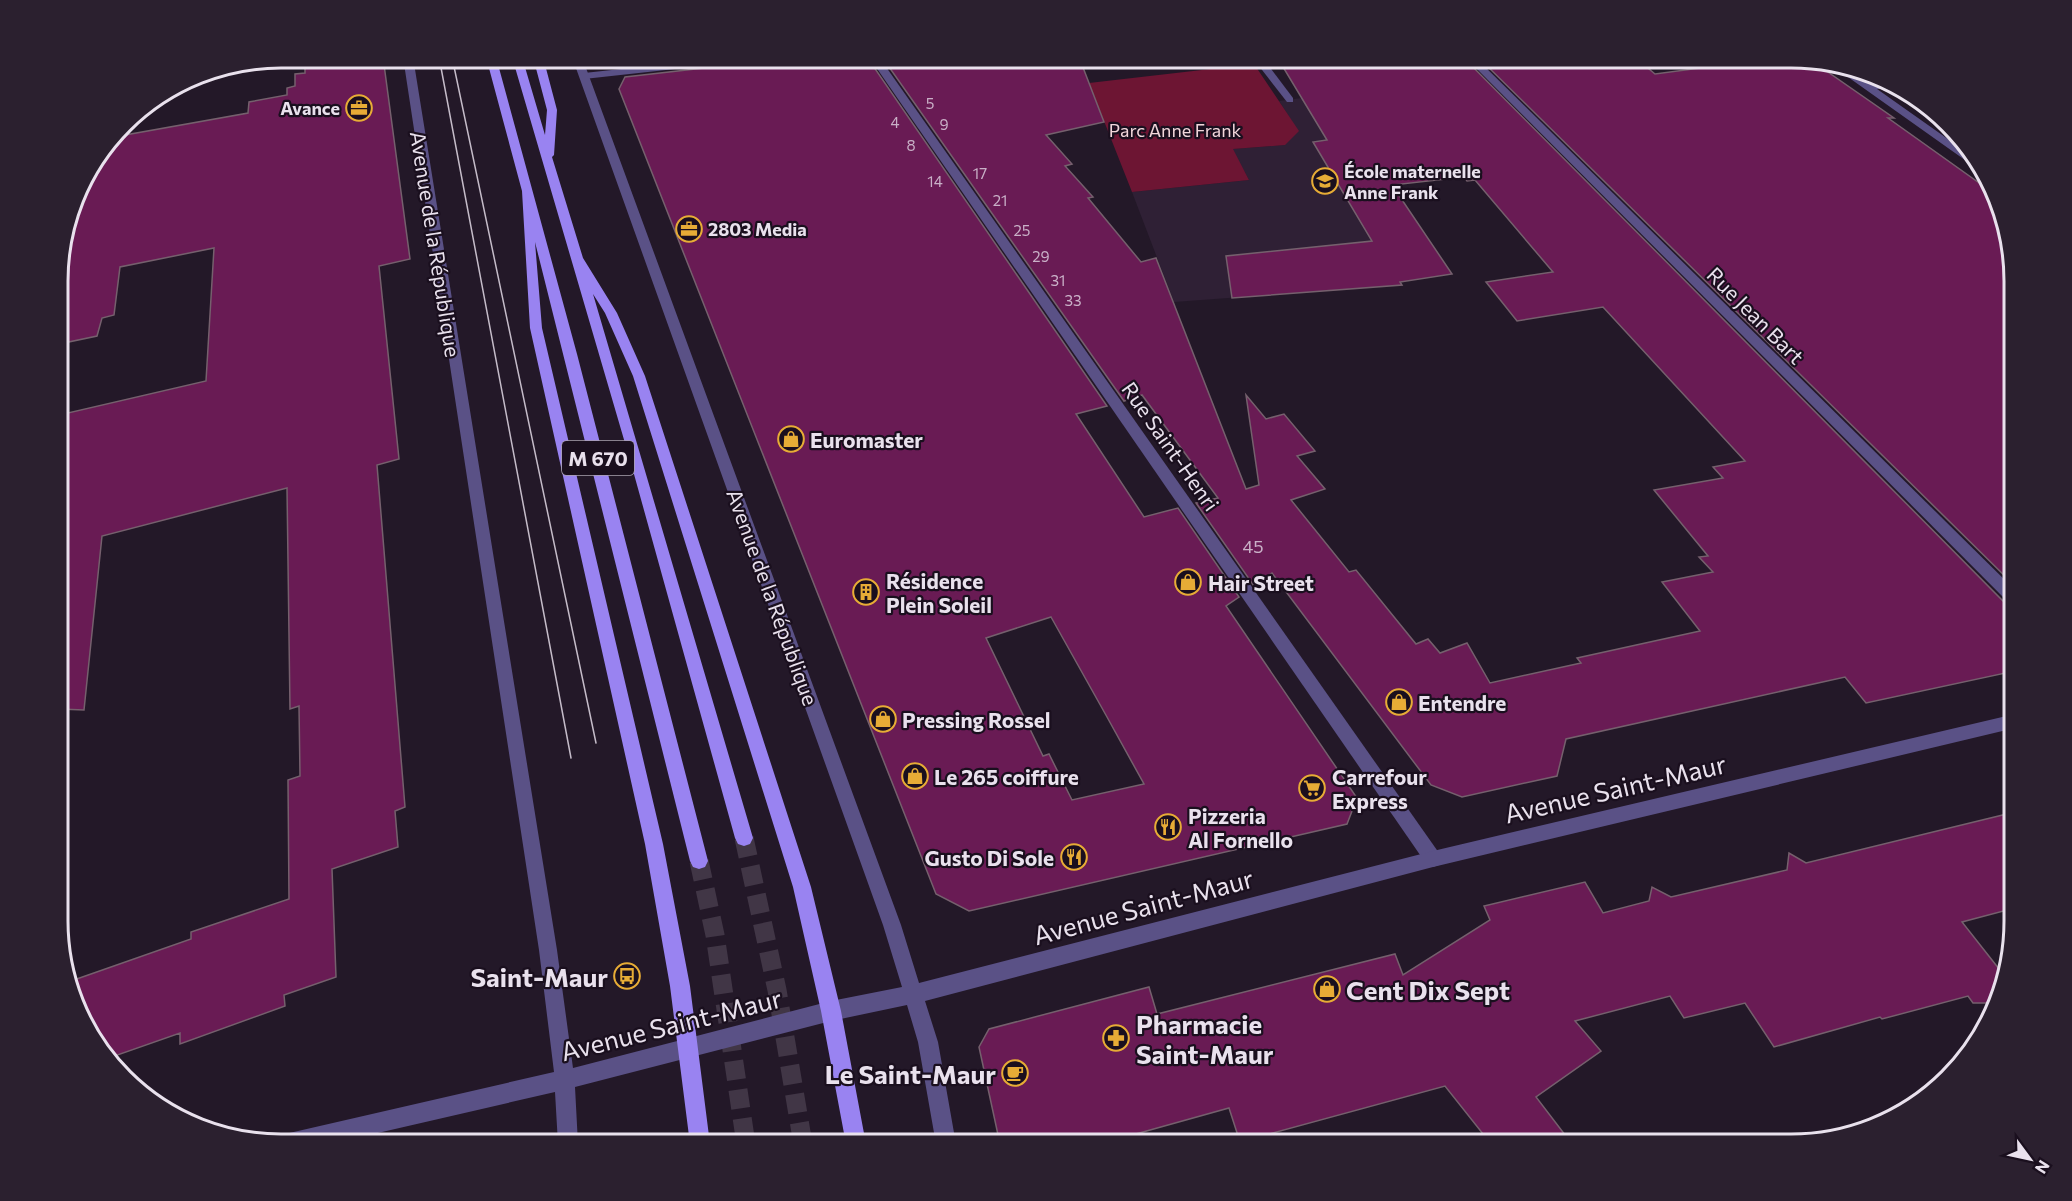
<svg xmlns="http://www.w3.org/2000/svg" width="2072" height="1201" viewBox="0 0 2072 1201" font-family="Commissioner,sans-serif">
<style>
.built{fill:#2f2035}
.green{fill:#6d1533}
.building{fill:#691b54;stroke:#75606d;stroke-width:1.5;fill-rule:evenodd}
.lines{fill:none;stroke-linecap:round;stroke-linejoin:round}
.primary-tunnel{stroke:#413646;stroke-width:19;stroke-dasharray:19 10;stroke-linecap:butt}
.pedestrian{fill:#5a5186;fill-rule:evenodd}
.minor{fill:#5a5186;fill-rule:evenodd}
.tertiary{fill:#5a5186;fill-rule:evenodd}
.primary{fill:#9983f1;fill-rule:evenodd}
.tram{stroke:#c5bcc9;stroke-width:1.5}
.labels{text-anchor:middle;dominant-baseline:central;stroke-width:4.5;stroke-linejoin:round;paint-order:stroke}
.far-number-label{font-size:15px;fill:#c9b0c7}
.far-poi-label{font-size:18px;font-weight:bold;fill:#e9e1ed;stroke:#1a0f1e;text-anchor:start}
.far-park-label{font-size:18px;fill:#f2d6db;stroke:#1a0f1e}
.number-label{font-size:18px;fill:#c9b0c7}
.shield{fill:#1a0f1e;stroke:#aba2af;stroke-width:1.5}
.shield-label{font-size:20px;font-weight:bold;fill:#e9e1ed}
.street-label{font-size:21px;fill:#e9e1ed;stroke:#1a0f1e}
.poi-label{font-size:21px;font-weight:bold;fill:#e9e1ed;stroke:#1a0f1e;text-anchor:start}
.near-street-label{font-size:26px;fill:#e9e1ed;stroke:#1a0f1e}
.near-poi-label{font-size:26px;font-weight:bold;fill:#e9e1ed;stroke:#1a0f1e;text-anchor:end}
.rim{fill:none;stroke:#e9e1ed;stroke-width:3}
</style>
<rect width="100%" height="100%" fill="#231828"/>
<path class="built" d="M 1280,61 L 1392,185 L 1451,273 L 1454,274 L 1398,279 L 1402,285 L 1174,302 L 1132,192 L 1249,180 L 1232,149 L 1284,145 L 1298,131 L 1279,101 L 1302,98 Z"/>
<path class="green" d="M 1254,64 L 1299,131 L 1285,145 L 1233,149 L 1249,180 L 1132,192 L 1089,83 Z"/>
<g class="building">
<path d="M 305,57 L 383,57 L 410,259 L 379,266 L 399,459 L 377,465 L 405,807 L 395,811 L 398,847 L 332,869 L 336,977 L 284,995 L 285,1006 L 180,1044 L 180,1033 L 109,1058 L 95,1045 L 71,981 L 191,939 L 191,932 L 289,899 L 288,780 L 300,776 L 299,706 L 290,709 L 287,488 L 102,536 L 84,710 L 59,709 L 59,415 L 206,381 L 214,248 L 120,267 L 114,315 L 102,318 L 97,336 L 59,344 L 59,252 L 80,181 L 114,137 L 248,113 L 249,102 L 287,95 L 287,88 L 295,86 L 295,74 L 305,73 Z"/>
<path d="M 634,57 L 711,57 L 630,66 Z"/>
<path d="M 764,57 L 867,57 L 1107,406 L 1076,414 L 1144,517 L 1178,508 L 1239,597 L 1226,606 L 1357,798 L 1347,824 L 969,911 L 936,894 L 619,89 L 625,77 L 757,62 ZM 1051,617 L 1107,717 L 1144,784 L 1072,800 L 1049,754 L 1043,756 L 986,638 Z"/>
<path d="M 882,57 L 1079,57 L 1104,122 L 1046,135 L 1072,164 L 1065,166 L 1093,197 L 1088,198 L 1141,262 L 1156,258 L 1246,489 L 1259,485 L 1246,395 L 1266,419 L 1284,414 L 1315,451 L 1297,456 L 1325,489 L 1291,500 L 1349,572 L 1356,570 L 1416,644 L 1428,639 L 1440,653 L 1467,643 L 1490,683 L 1581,663 L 1577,658 L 1700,631 L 1662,582 L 1713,572 L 1699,557 L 1708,556 L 1654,490 L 1723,478 L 1713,467 L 1745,461 L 1603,307 L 1517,321 L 1486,282 L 1553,272 L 1475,180 L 1467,181 L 1464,177 L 1392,185 L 1452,274 L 1400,282 L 1402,285 L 1232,298 L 1226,256 L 1372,241 L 1313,142 L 1327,140 L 1277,57 L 1463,57 L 2008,606 L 2015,608 L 2015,671 L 1866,703 L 1845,677 L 1566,739 L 1557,776 L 1462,797 L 1431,785 L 1272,573 L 1254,586 L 1196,503 L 1218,498 L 1142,395 L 1124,401 Z"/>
<path d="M 1478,57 L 1565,57 L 1575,66 L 1636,58 L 1655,74 L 1783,57 L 1809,59 L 1894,118 L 1888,118 L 1996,195 L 2003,209 L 2014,266 L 2015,586 Z"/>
<path d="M 2015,812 L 2015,908 L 1962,922 L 2003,974 L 1994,1003 L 1973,1003 L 1968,996 L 1882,1019 L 1880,1017 L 1774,1047 L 1745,1003 L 1684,1018 L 1670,996 L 1575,1021 L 1601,1051 L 1536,1097 L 1572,1144 L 1491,1144 L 1445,1086 L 1240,1142 L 1229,1108 L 1100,1144 L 1000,1144 L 979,1047 L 989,1029 L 1149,987 L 1157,1014 L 1395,954 L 1403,975 L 1490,920 L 1484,906 L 1585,882 L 1603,913 L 1649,901 L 1652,887 L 1671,897 L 1787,870 L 1789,853 L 1806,863 Z"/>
</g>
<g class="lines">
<g class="primary-tunnel">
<path d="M 744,838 L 777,990 L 803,1144"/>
<path d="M 699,861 L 715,935 L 746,1144"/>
</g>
<path class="pedestrian" d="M 1252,57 L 1262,57 L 1293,98 L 1293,102 L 1287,102 Z"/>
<g class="minor">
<path d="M 732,57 L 762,57 L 757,60 L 584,79 L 579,76 L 584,73 Z"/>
<path d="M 869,57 L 879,57 L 1439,853 L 1442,859 L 1439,865 L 1433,867 L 1427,865 Z"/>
<path d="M 1465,57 L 1475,57 L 2015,590 L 2015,606 L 2010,604 Z"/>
<path d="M 1830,62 C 1846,64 1853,77 1868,83 C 1880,88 1894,80 1905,89 L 1877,89 L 1979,161 L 1984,171 L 1979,170 L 1831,65 Z"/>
</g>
<path class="tertiary" d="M 403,57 L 413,57 L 557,950 L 573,1068 L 831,1001 L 902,987 L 883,925 L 572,57 L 582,57 L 901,925 L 919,983 L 1433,851 L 2015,714 L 2015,728 L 1433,867 L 925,1001 L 938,1042 L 956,1144 L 936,1144 L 918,1042 L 907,1005 L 831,1021 L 575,1087 L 578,1144 L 558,1144 L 555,1092 L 330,1144 L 275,1143 L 278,1137 L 285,1134 L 554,1072 L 539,950 Z"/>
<g class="primary">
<path d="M 486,57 L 496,57 L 577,354 L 708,861 L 705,867 L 699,869 L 693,867 L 690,861 L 535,242 L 542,328 L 663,844 L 690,986 L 710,1144 L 690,1144 L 670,986 L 645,844 L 530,328 L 522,191 Z"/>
<path d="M 512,57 L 522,57 L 545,135 L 547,110 L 533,57 L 543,57 L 557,110 L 554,155 L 552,157 L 583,258 L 617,313 L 645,376 L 811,887 L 841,1011 L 866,1144 L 846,1144 L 821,1011 L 793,887 L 633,376 L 605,313 L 593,294 L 753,838 L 750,844 L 744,846 L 738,844 L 735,838 L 632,467 Z"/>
</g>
<g class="tram">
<path d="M 439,57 L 571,758"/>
<path d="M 452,57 L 596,743"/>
</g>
</g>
<defs>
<g id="office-ring" transform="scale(1.35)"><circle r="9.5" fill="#1a0f1e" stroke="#e7ac36" stroke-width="1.5"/><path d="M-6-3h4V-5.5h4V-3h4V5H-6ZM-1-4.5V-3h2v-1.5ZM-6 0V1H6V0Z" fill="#e7ac36"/></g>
<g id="school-ring" transform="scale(1.35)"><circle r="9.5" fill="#1a0f1e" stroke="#e7ac36" stroke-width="1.5"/><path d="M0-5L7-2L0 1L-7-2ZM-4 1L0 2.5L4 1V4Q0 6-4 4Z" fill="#e7ac36"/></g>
<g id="shop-ring" transform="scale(1.35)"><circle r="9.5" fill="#1a0f1e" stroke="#e7ac36" stroke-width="1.5"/><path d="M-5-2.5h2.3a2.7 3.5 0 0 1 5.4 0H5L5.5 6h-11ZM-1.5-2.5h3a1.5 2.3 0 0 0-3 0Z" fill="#e7ac36"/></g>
<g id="building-ring" transform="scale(1.35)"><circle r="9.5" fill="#1a0f1e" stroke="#e7ac36" stroke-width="1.5"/><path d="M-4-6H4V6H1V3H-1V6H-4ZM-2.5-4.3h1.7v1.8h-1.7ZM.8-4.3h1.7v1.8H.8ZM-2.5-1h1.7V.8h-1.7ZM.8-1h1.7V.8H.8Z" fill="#e7ac36"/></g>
<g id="supermarket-ring" transform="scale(1.35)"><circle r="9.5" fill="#1a0f1e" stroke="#e7ac36" stroke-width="1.5"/><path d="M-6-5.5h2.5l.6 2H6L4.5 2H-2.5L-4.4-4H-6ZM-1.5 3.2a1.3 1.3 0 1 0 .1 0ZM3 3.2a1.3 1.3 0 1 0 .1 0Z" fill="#e7ac36"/></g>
<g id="restaurant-ring" transform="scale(1.35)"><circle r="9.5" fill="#1a0f1e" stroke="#e7ac36" stroke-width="1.5"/><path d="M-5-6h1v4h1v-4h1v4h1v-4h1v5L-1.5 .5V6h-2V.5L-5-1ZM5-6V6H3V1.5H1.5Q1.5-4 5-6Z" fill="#e7ac36"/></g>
<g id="bus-ring" transform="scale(1.35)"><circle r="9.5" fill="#1a0f1e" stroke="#e7ac36" stroke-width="1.5"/><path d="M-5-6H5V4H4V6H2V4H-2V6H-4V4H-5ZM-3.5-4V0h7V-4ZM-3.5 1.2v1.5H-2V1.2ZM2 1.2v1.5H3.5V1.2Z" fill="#e7ac36"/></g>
<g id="pharmacy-ring" transform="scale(1.35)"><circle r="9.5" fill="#1a0f1e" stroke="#e7ac36" stroke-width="1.5"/><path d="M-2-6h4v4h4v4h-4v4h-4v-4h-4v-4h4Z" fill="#e7ac36"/></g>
<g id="cafe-ring" transform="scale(1.35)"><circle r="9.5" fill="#1a0f1e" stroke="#e7ac36" stroke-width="1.5"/><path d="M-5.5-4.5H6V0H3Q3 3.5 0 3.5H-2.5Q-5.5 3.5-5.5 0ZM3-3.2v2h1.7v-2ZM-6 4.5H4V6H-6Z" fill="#e7ac36"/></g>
</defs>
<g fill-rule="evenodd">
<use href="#office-ring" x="359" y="108"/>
<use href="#school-ring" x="1325" y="181"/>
<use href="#office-ring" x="689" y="229"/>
<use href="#shop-ring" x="791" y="439"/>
<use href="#shop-ring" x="1188" y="582"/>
<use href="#building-ring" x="866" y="592"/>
<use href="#shop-ring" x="1399" y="702"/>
<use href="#shop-ring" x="883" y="719"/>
<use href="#shop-ring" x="915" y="776"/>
<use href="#supermarket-ring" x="1312" y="788"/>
<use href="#restaurant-ring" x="1168" y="827"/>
<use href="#restaurant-ring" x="1074" y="857"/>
<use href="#bus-ring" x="627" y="976"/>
<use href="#shop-ring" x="1327" y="989"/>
<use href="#pharmacy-ring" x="1116" y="1038"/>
<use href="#cafe-ring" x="1015" y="1073"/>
</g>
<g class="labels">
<g class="far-number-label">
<text x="930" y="103">5</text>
<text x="895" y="122">4</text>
<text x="944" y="124">9</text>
<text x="911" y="145">8</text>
<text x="980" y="173">17</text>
<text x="935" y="181">14</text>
<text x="1000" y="200">21</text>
<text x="1022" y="230">25</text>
<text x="1041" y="256">29</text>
<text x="1058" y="280">31</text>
<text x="1073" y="300">33</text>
</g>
<g class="far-poi-label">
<text x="340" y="108" text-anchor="end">Avance</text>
<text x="1344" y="171">École maternelle<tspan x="1344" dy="21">Anne Frank</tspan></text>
<text x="708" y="229">2803 Media</text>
</g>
<g class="far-park-label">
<text x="1175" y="130">Parc Anne Frank</text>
</g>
<g class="number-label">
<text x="1253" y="546">45</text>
</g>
<rect class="shield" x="562" y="441" width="72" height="34" rx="4.5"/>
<g class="shield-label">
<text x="598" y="458">M 670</text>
</g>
<g class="street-label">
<text transform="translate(436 244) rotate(81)">Avenue de la République</text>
<text transform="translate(1756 315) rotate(45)">Rue Jean Bart</text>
<text transform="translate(1171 446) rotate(55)">Rue Saint-Henri</text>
<text transform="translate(773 597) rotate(70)">Avenue de la République</text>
</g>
<g class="poi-label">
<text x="810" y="439">Euromaster</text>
<text x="886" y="580">Résidence<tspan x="886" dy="24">Plein Soleil</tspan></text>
<text x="1208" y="582">Hair Street</text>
<text x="1418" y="702">Entendre</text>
<text x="902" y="719">Pressing Rossel</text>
<text x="934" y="776">Le 265 coiffure</text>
<text x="1332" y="776">Carrefour<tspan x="1332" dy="24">Express</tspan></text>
<text x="1188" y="815">Pizzeria<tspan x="1188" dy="24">Al Fornello</tspan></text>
<text x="1054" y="857" text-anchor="end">Gusto Di Sole</text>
</g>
<g class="near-street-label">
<text transform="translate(1615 788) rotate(-13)">Avenue Saint-Maur</text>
<text transform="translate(1143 906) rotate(-15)">Avenue Saint-Maur</text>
<text transform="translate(671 1024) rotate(-14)">Avenue Saint-Maur</text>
</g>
<g class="near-poi-label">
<text x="608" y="976">Saint-Maur</text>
<text x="1346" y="989" text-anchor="start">Cent Dix Sept</text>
<text x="1136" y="1023" text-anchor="start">Pharmacie<tspan x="1136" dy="30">Saint-Maur</tspan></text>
<text x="996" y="1073">Le Saint-Maur</text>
</g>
</g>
<path d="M0 0H2072V1201H0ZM281 68H1791A213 213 0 0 1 2004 281V921A213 213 0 0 1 1791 1134H281A213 213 0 0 1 68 921V281A213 213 0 0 1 281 68Z" fill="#2b202f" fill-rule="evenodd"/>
<path class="rim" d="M281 68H1791A213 213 0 0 1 2004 281V921A213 213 0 0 1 1791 1134H281A213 213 0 0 1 68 921V281A213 213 0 0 1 281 68Z"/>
<g transform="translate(2030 1159) rotate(123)" stroke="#1a0f1e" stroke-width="4.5" paint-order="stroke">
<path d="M0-4.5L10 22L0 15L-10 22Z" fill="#e9e1ed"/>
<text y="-9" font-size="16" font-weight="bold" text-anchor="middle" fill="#e9e1ed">N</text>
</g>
</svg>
